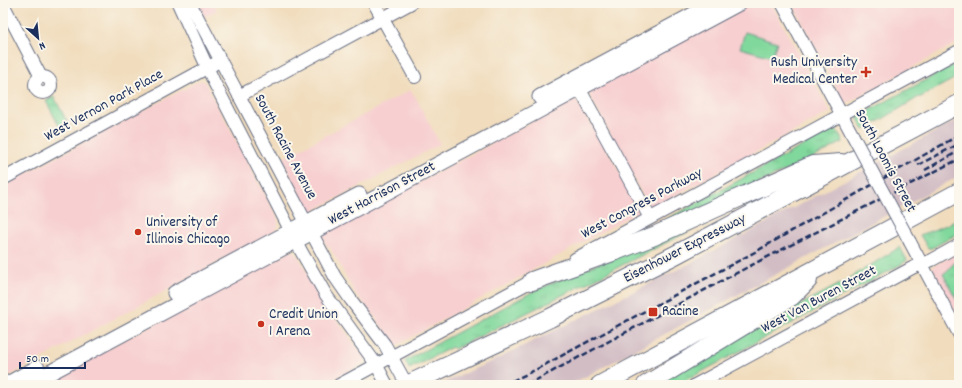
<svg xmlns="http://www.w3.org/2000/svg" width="962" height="388" viewBox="0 0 962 388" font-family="Dekko,sans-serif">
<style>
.built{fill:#f7cfd0}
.railway{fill:#d2bdc5}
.grass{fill:url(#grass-tufts);stroke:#4e847d}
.park{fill:#81d89c;stroke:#4e847d}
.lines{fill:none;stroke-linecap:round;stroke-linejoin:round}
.minor-casing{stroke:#666c80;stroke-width:14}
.major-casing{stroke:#666c80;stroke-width:17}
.highway-casing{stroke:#666c80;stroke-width:20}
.minor{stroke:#fff;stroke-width:12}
.major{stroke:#fff;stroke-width:15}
.highway{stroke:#fff;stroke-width:18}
.rail{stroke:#1b2f5e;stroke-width:2.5;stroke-dasharray:6 3;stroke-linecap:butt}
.minor-bridge-casing{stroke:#666c80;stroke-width:14;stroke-linecap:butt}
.minor-bridge{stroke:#fff;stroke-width:12}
.poi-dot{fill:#c8321e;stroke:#fbf7ec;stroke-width:1.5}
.labels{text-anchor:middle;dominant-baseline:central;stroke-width:4;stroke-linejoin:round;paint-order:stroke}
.poi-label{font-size:15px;fill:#1b2f5e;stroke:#fbf7ec;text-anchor:start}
.street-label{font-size:15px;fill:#1b2f5e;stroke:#fbf7ec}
</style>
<defs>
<pattern id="grass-tufts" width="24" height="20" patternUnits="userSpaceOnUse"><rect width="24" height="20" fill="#81d89c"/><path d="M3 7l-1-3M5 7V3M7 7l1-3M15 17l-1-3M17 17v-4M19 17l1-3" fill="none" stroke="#6fba89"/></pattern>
</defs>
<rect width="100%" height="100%" fill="#fbf7ec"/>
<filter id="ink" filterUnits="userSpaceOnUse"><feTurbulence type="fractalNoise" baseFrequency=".025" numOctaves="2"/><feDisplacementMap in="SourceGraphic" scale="8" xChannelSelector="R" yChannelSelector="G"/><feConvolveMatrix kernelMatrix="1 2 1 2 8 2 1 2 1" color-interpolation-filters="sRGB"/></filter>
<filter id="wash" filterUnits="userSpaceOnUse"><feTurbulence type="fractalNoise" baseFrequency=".012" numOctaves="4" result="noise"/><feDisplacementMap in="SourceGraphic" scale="16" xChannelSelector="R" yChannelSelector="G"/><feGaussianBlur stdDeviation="0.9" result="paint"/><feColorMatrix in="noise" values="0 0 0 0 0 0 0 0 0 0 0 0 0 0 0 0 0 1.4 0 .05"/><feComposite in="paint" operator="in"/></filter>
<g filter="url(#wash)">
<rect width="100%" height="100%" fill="#f1ddbe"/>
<g class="built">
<path d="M 197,3 L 213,3 L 217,10 L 204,17 Z"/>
<path d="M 751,3 L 771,3 L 830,112 L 650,209 L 588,92 L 589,90 Z"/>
<path d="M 792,3 L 959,3 L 959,42 L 845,104 Z"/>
<path d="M 199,81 L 204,81 L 278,219 L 278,224 L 276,230 L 267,236 L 3,379 L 3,186 Z"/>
<path d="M 410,90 L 415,96 L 440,144 L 313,211 L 310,211 L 308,210 L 282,159 Z"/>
<path d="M 575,99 L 577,101 L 586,118 L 594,127 L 641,210 L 397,345 L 391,342 L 385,331 L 374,316 L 354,291 L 330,247 L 327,246 L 324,240 L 323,234 Z"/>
<path d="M 291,251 L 296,253 L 297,255 L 326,306 L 365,358 L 365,361 L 361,365 L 321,385 L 40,385 Z"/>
<path d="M 959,252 L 959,318 L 932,267 Z"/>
</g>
<path class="railway" d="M 959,119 L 959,176 L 570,385 L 438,385 L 495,360 L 693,262 Z"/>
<g class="grass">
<path d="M 959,62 L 959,76 L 921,97 L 919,97 L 864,130 L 857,117 Z"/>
<path d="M 54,97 L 70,127 L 62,131 L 46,101 Z"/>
<path d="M 836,129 L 843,142 L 805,162 L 615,247 L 808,143 Z"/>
<path d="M 750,199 C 652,251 553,300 454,349 L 452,347 L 409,369 L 405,361 L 534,291 Z"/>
<path d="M 959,218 L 959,233 L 932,248 L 928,248 L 920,235 L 949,224 Z"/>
<path d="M 900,247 L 907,260 L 902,264 L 677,385 L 655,385 L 697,359 L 840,284 Z"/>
<path d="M 959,260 L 959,304 L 943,274 C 949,271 952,263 959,260 Z"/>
</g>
<path class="park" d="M 745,32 L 777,42 L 772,57 L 740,48 Z"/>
</g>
<g filter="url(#ink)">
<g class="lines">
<g class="minor-casing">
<g id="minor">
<path d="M 178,3 L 214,82 L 301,251 L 326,295 L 376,364 L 387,385"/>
<path d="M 190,3 L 335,277 L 351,300 L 385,345 L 407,385"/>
<path d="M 374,3 L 415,77"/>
<path d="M 782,3 L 853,136"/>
<path d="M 3,4 L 41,77"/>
<circle cx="43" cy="85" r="8"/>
<path d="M 579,88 L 650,218"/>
<path d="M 239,96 L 411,3"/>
<path d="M 3,179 L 214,64"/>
<path d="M 910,242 L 959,334"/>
<path d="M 575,259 L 959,51"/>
<path d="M 339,385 L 539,277"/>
<path d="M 695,385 L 912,268 L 932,260 L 959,245"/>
</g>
</g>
<g class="major-casing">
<g id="major">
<path d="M 540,97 L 715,3"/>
<path d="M 175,293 L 359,195"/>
<path d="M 6,385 L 37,368"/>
<path d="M 27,385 L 739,3"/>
</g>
</g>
<g class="highway-casing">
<g id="highway">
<path d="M 532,281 L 618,250 L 654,236 L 734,200 L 813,165 L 841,163"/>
<path d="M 407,385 L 550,318 L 675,255 L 959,104"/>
<path d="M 600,385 L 959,192"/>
<path d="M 646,385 L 792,296 L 808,280"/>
</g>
</g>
<use href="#minor" class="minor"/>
<use href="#major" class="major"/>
<use href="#highway" class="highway"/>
<g class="rail">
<path d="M 918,165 L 959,144"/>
<path d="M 925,170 L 959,151"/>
<path d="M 504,385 L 537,369 L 755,252 L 959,135"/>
<path d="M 527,385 L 746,268 L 959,159"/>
</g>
<g class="minor-bridge-casing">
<path id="minor-bridge" d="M 853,136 L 910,242"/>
</g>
<use href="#minor-bridge" class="minor-bridge"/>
</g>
</g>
<g class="poi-dot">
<path d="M864 66h4v4h4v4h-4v4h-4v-4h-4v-4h4z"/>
<circle cx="138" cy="232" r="4"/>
<rect x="648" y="307" width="10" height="10" rx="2"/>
<circle cx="261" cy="324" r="4"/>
</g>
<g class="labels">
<g class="poi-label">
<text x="857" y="63" text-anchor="end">Rush University<tspan x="857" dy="17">Medical Center</tspan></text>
<text x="146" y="223">University of<tspan x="146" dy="17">Illinois Chicago</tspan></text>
<text x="662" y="312">Racine</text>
<text x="269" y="315">Credit Union<tspan x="269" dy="17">1 Arena</tspan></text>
</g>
<g class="street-label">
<text transform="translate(104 106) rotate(-29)">West Vernon Park Place</text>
<text transform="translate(285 147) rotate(62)">South Racine Avenue</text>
<text transform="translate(885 161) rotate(62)">South Loomis Street</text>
<text transform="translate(382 194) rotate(-28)">West Harrison Street</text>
<text transform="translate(642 204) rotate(-28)">West Congress Parkway</text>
<text transform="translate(685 249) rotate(-27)">Eisenhower Expressway</text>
<text transform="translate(819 300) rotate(-28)">West Van Buren Street</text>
</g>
</g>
<rect width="962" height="388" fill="none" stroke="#fbf7ec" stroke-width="16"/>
<g transform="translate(38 38) rotate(153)" stroke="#fbf7ec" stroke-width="3" paint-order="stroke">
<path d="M0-3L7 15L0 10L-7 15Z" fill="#1b2f5e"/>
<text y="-6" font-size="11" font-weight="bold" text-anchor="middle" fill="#1b2f5e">N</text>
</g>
<path d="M20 362v6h65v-6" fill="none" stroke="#1b2f5e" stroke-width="2"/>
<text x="26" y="362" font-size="12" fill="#1b2f5e" stroke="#fbf7ec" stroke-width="3" paint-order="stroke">50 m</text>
</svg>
